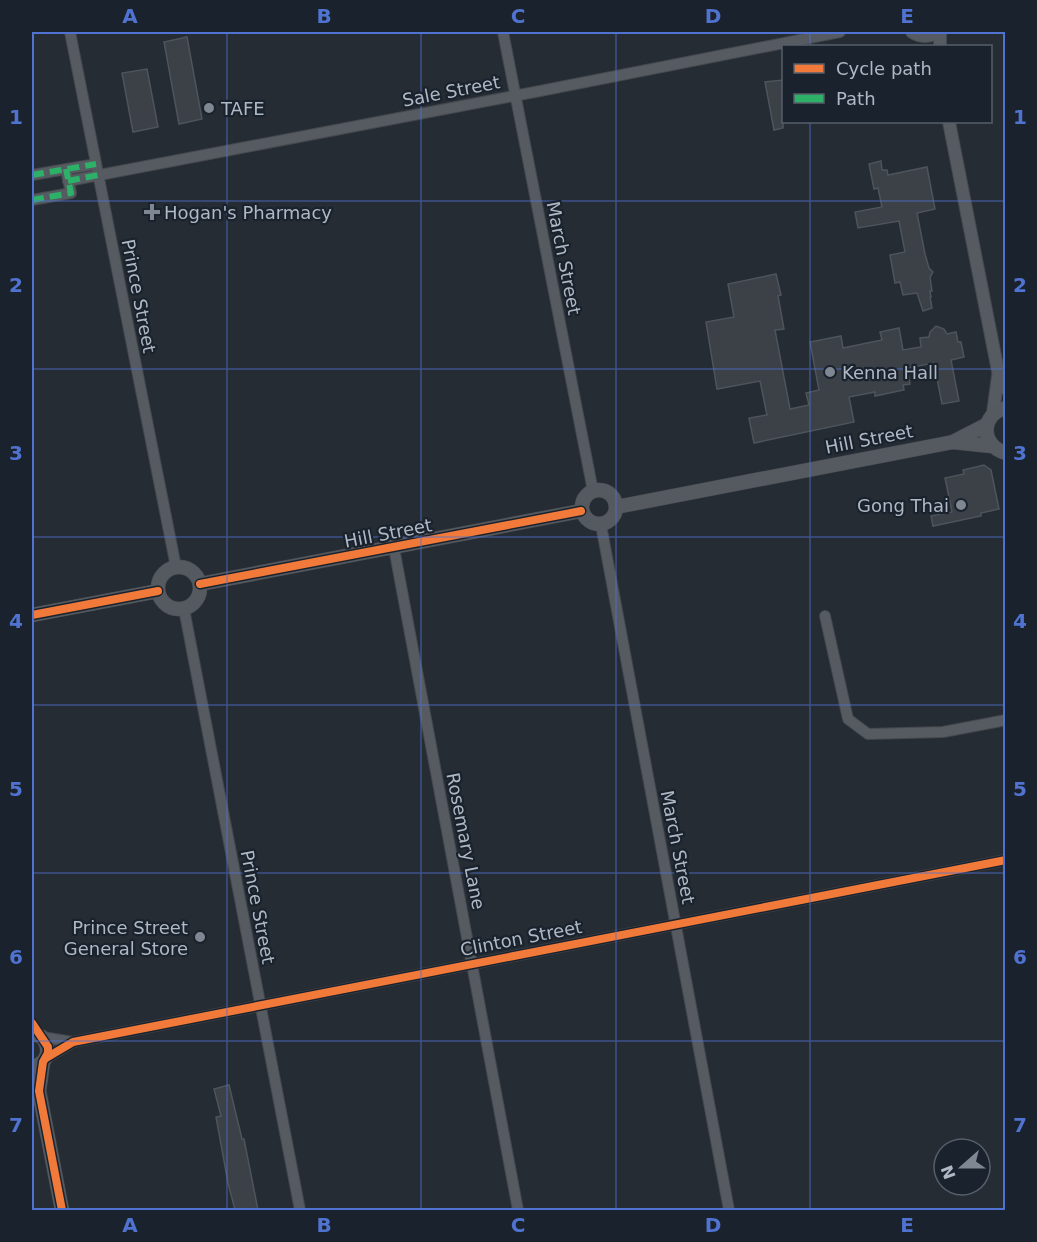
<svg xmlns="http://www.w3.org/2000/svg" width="1037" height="1242" viewBox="0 0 1037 1242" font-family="'DejaVu Sans',sans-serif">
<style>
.building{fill:#3b4147;stroke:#4e545b;stroke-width:1.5}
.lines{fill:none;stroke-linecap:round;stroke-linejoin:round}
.minor-casing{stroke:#44484e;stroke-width:12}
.tertiary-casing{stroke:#44484e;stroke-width:14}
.secondary-casing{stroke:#44484e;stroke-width:15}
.minor{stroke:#565b61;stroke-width:10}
.tertiary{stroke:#565b61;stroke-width:12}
.secondary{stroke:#555960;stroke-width:14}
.quiet{stroke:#2db169;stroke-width:6;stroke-dasharray:12 6;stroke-linecap:butt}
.cycleway-casing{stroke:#1a232d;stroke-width:11}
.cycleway{stroke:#f17a3a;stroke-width:8}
.grid{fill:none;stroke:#5073d1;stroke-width:1.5;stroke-opacity:0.55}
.poi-dot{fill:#7f8892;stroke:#1a232d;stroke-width:2}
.labels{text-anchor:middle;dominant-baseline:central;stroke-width:4.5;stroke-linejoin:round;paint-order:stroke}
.street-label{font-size:18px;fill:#afb9c5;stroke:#1a232d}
.poi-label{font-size:18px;fill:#afb9c5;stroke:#1a232d;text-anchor:start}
.neatline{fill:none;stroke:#5073d1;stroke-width:2}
.grid-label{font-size:20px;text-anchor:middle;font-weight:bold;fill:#5073d1}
</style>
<rect width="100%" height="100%" fill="#262c33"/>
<g class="building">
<path d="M 187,37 L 202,119 L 179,124 L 164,42 Z"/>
<path d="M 147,69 L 158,127 L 133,132 L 122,73 Z"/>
<path d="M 783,80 L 783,128 L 774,130 L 765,82 Z"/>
<path d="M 881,161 L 882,170 L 887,170 L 888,175 L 927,167 L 935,209 L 917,213 L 925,254 L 929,268 L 933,272 L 930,277 L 932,291 L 930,291 L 931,297 L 930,297 L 932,308 L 923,311 L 917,293 L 903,295 L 900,282 L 895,283 L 890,255 L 905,252 L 899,221 L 858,228 L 855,212 L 882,207 L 878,188 L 874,189 L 869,164 Z"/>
<path d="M 776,274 L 781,295 L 778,296 L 784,329 L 775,330 L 790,409 L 809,405 L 806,393 L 819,390 L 810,342 L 841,336 L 843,348 L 882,340 L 880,332 L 899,328 L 903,350 L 921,347 L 920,338 L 929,337 L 930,332 L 936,326 L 944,329 L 947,334 L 956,332 L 958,342 L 961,342 L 964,357 L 951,360 L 959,401 L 942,404 L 934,363 L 907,368 L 910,384 L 903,385 L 904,390 L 875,396 L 875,392 L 849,397 L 854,422 L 754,443 L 749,418 L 767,415 L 760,381 L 717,389 L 706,322 L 734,317 L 728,284 Z"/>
<path d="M 984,465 L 991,470 L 999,509 L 981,513 L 981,516 L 933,526 L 931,516 L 952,512 L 945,478 L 964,474 L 963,470 Z"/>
<path d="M 229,1085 L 242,1139 L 244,1139 L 258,1210 L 235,1210 L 228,1183 L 216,1117 L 221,1116 L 214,1089 Z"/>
</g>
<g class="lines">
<g class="minor-casing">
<g id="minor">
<path d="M 70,32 L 176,567"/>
<path d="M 503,32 L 593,491"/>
<path d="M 32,175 L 96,164"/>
<path d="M 68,181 L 540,91 L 840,32"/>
<path d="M 32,200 L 71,193 L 67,175"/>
<path d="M 601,525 L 729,1210"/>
<path d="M 394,548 L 518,1210"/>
<path d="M 184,609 L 300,1210"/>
<path d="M 825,616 L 848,719 L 868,734 L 943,732 L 1006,720"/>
<path d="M 42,1037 L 73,1042"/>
<path d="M 46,1058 L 73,1042 L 1006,860"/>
</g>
</g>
<g class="tertiary-casing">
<g id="tertiary">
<path d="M 912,32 C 921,38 930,37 939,32"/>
<path d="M 940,32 L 940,46"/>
<path d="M 949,122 L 998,371 L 1006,389"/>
<path d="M 993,413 L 998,376"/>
</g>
</g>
<g class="secondary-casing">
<g id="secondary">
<path d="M 1006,408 C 980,414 980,446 1006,453"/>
<path d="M 953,442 L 986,425"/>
<circle cx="599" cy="507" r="17"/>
<path d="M 616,507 L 953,442 L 991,446"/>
<circle cx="179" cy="588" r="21"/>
<path d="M 200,584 L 581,511"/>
<path d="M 32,615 L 158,591"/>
<path d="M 32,1033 L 42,1037 C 52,1050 47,1064 32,1067"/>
<path d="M 43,1062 L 39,1091 L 62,1210"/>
</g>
</g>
<use href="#minor" class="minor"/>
<use href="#tertiary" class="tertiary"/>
<use href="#secondary" class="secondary"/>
<g class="quiet">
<path d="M 32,175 L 96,164"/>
<path d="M 68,181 L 98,175"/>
<path d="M 32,200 L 71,193 L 66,169"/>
</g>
<g class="cycleway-casing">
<g id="cycleway">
<path d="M 200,584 L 581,511"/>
<path d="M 32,615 L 158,591"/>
<path d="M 32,1023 L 48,1047 L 48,1053 L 43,1062 L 39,1091 L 62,1210"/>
<path d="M 46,1058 L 73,1042 L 1006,860"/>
</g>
</g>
<use href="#cycleway" class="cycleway"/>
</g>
<path class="grid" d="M 227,32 L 227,1210M 421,32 L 421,1210M 616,32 L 616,1210M 810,32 L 810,46M 810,122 L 810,1210M 32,201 L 1006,201M 32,369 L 1006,369M 32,537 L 1006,537M 32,705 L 1006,705M 32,873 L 1006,873M 32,1041 L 1006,1041"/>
<g class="poi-dot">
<circle cx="209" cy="108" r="6"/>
<path d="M149 203h6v6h6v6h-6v6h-6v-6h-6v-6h6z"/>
<circle cx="830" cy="372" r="6"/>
<circle cx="961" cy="505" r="6"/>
<circle cx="200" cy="937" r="6"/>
</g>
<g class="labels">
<g class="street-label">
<text transform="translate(451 91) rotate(-11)">Sale Street</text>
<text transform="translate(564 258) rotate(79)">March Street</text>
<text transform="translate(139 296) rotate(79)">Prince Street</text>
<text transform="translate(869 439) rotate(-11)">Hill Street</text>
<text transform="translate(388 533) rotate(-11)">Hill Street</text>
<text transform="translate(466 841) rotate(79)">Rosemary Lane</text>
<text transform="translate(678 847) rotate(79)">March Street</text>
<text transform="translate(258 907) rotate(79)">Prince Street</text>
<text transform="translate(521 938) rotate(-11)">Clinton Street</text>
</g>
<g class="poi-label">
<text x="221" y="108">TAFE</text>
<text x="164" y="212">Hogan's Pharmacy</text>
<text x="842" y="372">Kenna Hall</text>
<text x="949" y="505" text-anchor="end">Gong Thai</text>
<text x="188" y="927" text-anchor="end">Prince Street<tspan x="188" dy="21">General Store</tspan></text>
</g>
</g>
<rect width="1037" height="1242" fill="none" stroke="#1a232d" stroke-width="66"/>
<rect x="782" y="45" width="210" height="78" fill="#1a232d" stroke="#565f6a" stroke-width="1.5"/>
<rect x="794" y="64" width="30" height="9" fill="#f17a3a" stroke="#565f6a" stroke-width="1.5"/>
<text x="836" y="75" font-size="18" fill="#afb9c5">Cycle path</text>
<rect x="794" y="94" width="30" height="9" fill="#2db169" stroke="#565f6a" stroke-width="1.5"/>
<text x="836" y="105" font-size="18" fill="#afb9c5">Path</text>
<g transform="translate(962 1167) rotate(249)"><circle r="28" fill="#1a232d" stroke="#565f6a" stroke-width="1.5"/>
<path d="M0-4.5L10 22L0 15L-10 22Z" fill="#7f8892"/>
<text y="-9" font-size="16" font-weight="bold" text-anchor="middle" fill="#afb9c5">N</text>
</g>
<rect x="33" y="33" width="971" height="1176" class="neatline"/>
<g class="grid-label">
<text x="130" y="23">A</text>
<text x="324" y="23">B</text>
<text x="518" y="23">C</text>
<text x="713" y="23">D</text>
<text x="907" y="23">E</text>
<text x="16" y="124">1</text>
<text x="1020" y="124">1</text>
<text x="16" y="292">2</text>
<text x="1020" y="292">2</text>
<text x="16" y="460">3</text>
<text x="1020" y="460">3</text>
<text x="16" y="628">4</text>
<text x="1020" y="628">4</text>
<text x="16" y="796">5</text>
<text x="1020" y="796">5</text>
<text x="16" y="964">6</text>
<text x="1020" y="964">6</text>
<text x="16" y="1132">7</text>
<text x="1020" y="1132">7</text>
<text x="130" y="1232">A</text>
<text x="324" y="1232">B</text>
<text x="518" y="1232">C</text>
<text x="713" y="1232">D</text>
<text x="907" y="1232">E</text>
</g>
</svg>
